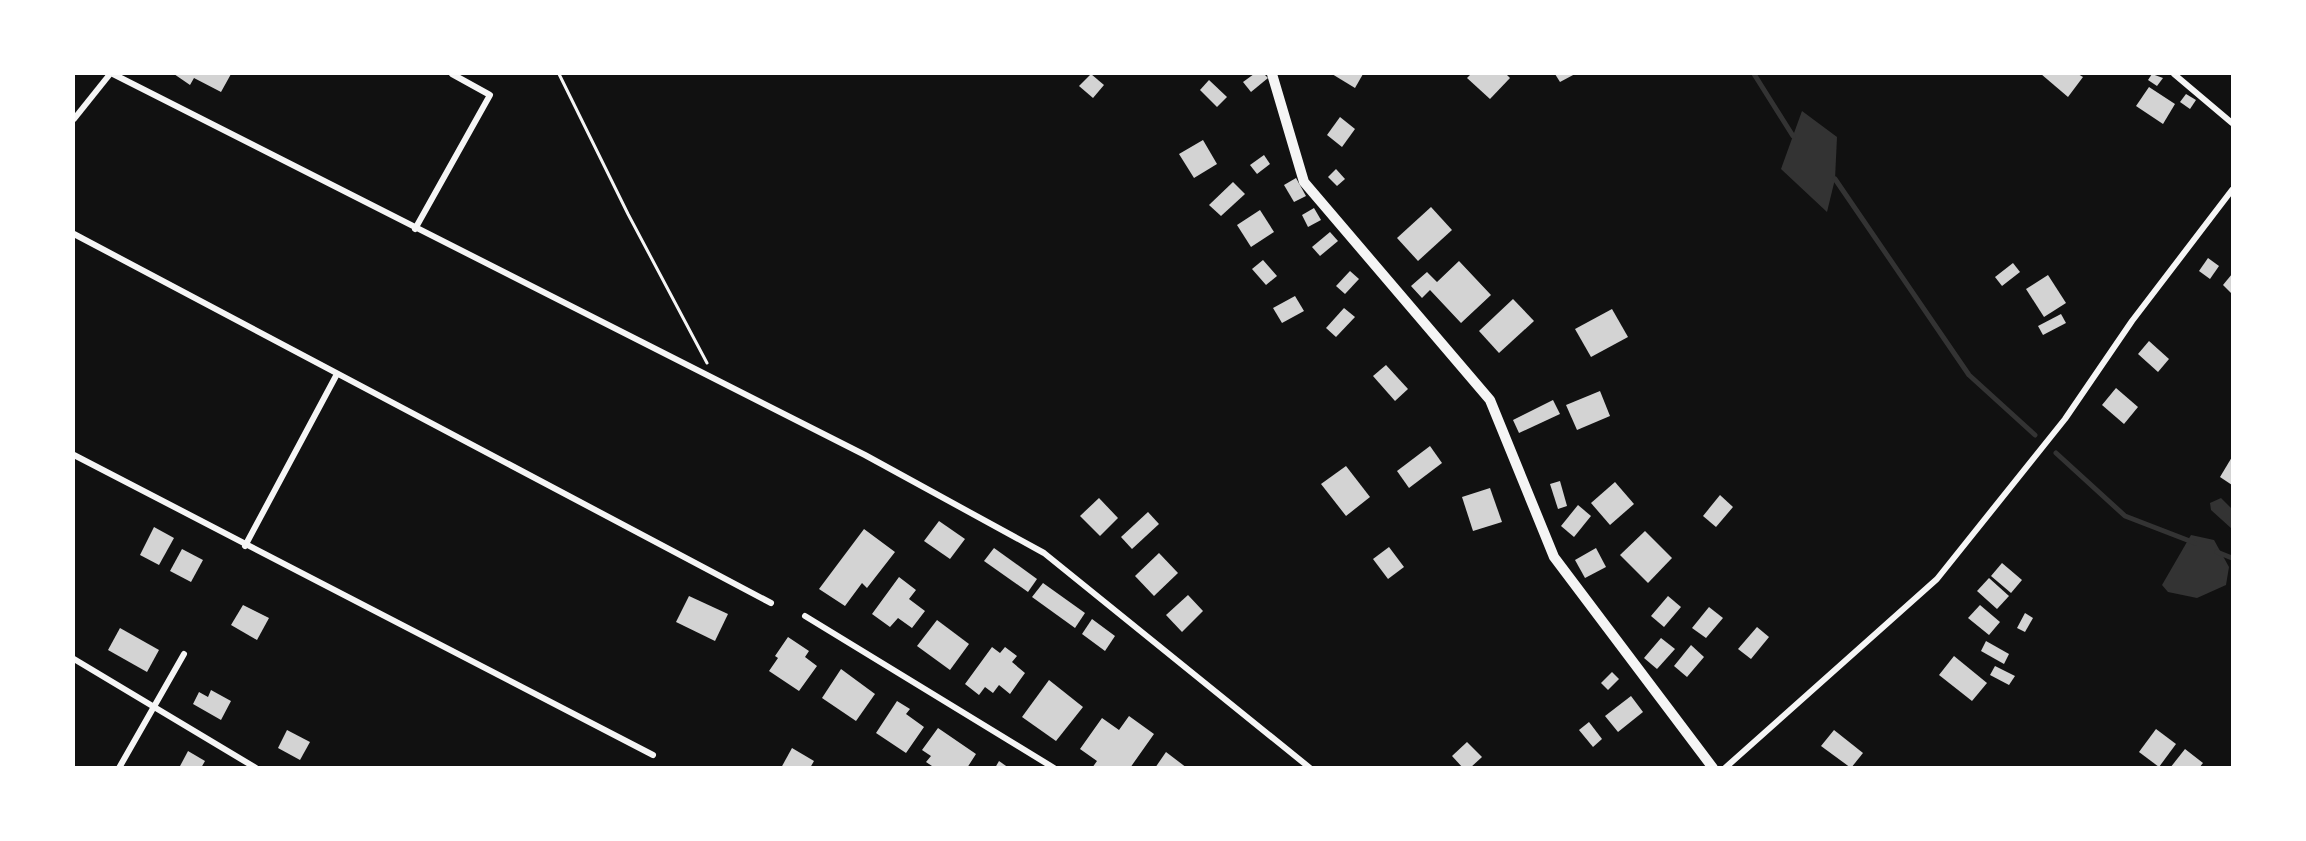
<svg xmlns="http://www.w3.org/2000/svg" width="2306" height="841" viewBox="0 0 2306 841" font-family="'Source Sans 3',sans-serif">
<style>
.water{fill:#333}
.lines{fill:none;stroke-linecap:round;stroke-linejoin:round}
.stream{stroke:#333;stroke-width:5}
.building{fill:#d3d3d3}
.path{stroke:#f5f5f5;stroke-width:3}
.minor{stroke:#f5f5f5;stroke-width:6}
.tertiary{stroke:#f5f5f5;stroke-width:10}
</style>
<rect width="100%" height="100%" fill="#111"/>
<g class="water">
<path d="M 1802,111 L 1837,137 L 1835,179 L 1827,212 L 1781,169 Z"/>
<path d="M 2221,498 L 2232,509 L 2232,529 L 2211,510 L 2210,503 Z"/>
<path d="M 2191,535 L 2214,540 L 2229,567 L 2226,585 L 2197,598 L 2168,592 L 2162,585 Z"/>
</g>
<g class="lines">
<g class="stream">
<path d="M 1754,74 L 1793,136"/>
<path d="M 1835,179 L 1969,375 L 2035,435"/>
<path d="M 2056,453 L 2125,516 L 2195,543"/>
<path d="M 2217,552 L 2232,558"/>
</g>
</g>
<g class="building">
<path d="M 174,74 L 231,74 L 221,92 L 194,78 L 190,85 Z"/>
<path d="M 1091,74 L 1104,85 L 1093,98 L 1079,86 Z"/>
<path d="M 1254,74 L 1264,74 L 1268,78 L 1251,92 L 1243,82 Z"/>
<path d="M 1332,74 L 1363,74 L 1355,88 Z"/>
<path d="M 1471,74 L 1506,74 L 1510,78 L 1490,99 L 1467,78 Z"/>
<path d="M 1555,74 L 1575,74 L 1560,82 Z"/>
<path d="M 2041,74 L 2078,74 L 2083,77 L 2068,97 Z"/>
<path d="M 2152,74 L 2163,78 L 2157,86 L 2148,80 Z"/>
<path d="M 1209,80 L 1227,97 L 1217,107 L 1200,90 Z"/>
<path d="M 2149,87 L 2175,104 L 2163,124 L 2136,106 Z"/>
<path d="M 2186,94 L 2196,100 L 2190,109 L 2180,102 Z"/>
<path d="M 1340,117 L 1355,129 L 1342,147 L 1327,135 Z"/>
<path d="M 1203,140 L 1217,164 L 1194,178 L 1179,154 Z"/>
<path d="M 1264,155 L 1270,164 L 1257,174 L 1250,165 Z"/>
<path d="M 1336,169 L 1345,179 L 1337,186 L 1328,177 Z"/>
<path d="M 1296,178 L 1306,196 L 1294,202 L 1284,185 Z"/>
<path d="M 1233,182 L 1245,194 L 1221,216 L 1209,205 Z"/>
<path d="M 1431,207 L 1452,230 L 1418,261 L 1397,238 Z"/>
<path d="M 1314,208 L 1321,220 L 1308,227 L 1302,215 Z"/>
<path d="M 1260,210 L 1274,232 L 1251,247 L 1237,225 Z"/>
<path d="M 1330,232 L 1338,241 L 1320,256 L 1312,247 Z"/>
<path d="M 2208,258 L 2219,266 L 2210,279 L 2199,271 Z"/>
<path d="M 1263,260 L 1277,276 L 1266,285 L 1252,269 Z"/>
<path d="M 1459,261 L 1491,295 L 1461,323 L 1430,290 L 1422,298 L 1411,286 L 1427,272 L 1437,282 Z"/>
<path d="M 2013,263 L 2020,272 L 2002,286 L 1995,277 Z"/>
<path d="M 1350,271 L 1359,279 L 1345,294 L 1336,286 Z"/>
<path d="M 2232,274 L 2232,294 L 2223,285 Z"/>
<path d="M 2048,275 L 2066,303 L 2044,317 L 2026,289 Z"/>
<path d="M 1295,296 L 1304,311 L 1282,323 L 1273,308 Z"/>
<path d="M 1513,299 L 1534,321 L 1499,353 L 1479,331 Z"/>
<path d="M 1344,308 L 1355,317 L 1336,337 L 1326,328 Z"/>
<path d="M 1612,309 L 1628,337 L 1591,357 L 1575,329 Z"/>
<path d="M 2061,314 L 2066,323 L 2043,335 L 2038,326 Z"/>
<path d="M 2149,341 L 2169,359 L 2158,372 L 2138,354 Z"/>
<path d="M 1386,365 L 1408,389 L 1395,401 L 1373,376 Z"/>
<path d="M 2116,388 L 2138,407 L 2124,424 L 2102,405 Z"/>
<path d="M 1600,391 L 1610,416 L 1577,430 L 1566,405 Z"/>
<path d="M 1553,400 L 1560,414 L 1519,433 L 1513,420 Z"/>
<path d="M 1430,446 L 1442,463 L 1409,488 L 1397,471 Z"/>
<path d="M 2232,457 L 2232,485 L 2220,477 Z"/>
<path d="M 1346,466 L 1370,497 L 1346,516 L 1321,484 Z"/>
<path d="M 1560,481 L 1567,506 L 1558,509 L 1550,484 Z"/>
<path d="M 1615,482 L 1634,504 L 1610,525 L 1591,503 Z"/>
<path d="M 1490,488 L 1502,522 L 1473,531 L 1462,497 Z"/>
<path d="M 1720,495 L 1733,507 L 1716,527 L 1703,516 Z"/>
<path d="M 1099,498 L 1118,518 L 1100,536 L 1080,516 Z"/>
<path d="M 1578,505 L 1591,516 L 1574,537 L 1561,526 Z"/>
<path d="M 1148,512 L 1159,524 L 1132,549 L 1121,537 Z"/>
<path d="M 939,521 L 965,539 L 950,559 L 924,541 Z"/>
<path d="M 154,527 L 174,538 L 159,565 L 140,555 Z"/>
<path d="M 864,529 L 895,552 L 867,588 L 862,583 L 845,606 L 819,589 Z"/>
<path d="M 1645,531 L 1672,558 L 1648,583 L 1620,555 Z"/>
<path d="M 1389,547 L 1404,567 L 1388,579 L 1373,559 Z"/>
<path d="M 994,548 L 1037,579 L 1028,592 L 984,561 Z"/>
<path d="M 1596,548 L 1606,567 L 1585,578 L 1575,560 Z"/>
<path d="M 182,549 L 203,560 L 191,582 L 170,571 Z"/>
<path d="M 1159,553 L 1178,573 L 1154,596 L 1135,576 Z"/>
<path d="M 2002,563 L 2022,580 L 2011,593 L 1991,576 Z"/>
<path d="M 899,577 L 916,590 L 909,599 L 925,611 L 912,628 L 898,618 L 890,627 L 872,614 Z"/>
<path d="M 1989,578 L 2009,596 L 1997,609 L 1977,591 Z"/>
<path d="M 1043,583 L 1085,613 L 1075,628 L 1032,597 Z"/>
<path d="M 1188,595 L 1203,611 L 1182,632 L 1166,615 Z"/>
<path d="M 689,596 L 728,614 L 715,641 L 676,622 Z"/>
<path d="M 1668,596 L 1681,607 L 1664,627 L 1651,616 Z"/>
<path d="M 243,605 L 269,618 L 257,640 L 231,625 Z"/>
<path d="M 1980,605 L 2000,622 L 1989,635 L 1968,618 Z"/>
<path d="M 1709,607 L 1723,618 L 1706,638 L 1692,628 Z"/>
<path d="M 2025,613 L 2033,618 L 2025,632 L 2017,628 Z"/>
<path d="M 1092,619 L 1115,636 L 1105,651 L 1082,634 Z"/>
<path d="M 937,620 L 969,644 L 950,670 L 917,646 Z"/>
<path d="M 1757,627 L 1769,637 L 1751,659 L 1738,649 Z"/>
<path d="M 120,628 L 159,650 L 147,672 L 108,650 Z"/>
<path d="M 788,637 L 809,651 L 805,657 L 817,666 L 799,691 L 769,671 L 778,658 L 775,656 Z"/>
<path d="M 1661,638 L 1675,649 L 1657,669 L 1644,658 Z"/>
<path d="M 1986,641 L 2009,654 L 2004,664 L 1981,651 Z"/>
<path d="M 1691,645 L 1704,657 L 1687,677 L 1674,666 Z"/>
<path d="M 992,647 L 1000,653 L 1005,647 L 1017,656 L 1012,662 L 1025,673 L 1010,694 L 999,685 L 993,693 L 985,687 L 979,695 L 965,684 Z"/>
<path d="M 1954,656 L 1987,683 L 1972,701 L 1939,675 Z"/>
<path d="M 1995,666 L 2015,676 L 2009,685 L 1990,675 Z"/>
<path d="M 841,669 L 875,694 L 856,721 L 822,698 Z"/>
<path d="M 1612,672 L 1619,679 L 1608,690 L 1601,683 Z"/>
<path d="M 1049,680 L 1083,707 L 1056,741 L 1022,717 Z"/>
<path d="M 211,690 L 231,701 L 221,720 L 193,704 L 199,692 L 208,697 Z"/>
<path d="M 1631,696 L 1643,712 L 1618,732 L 1605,716 Z"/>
<path d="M 897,701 L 910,709 L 906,714 L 924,727 L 906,753 L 876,733 Z"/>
<path d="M 1129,716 L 1154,734 L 1130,768 L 1092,768 L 1097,761 L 1080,749 L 1102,718 L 1119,730 Z"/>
<path d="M 1589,722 L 1602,739 L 1593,747 L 1579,730 Z"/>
<path d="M 938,728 L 976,754 L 967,768 L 935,768 L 926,762 L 931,756 L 922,750 Z"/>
<path d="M 2156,729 L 2176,744 L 2159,767 L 2139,752 Z"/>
<path d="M 287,730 L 310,742 L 300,760 L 278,748 Z"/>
<path d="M 1834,730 L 1863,753 L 1851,768 L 1821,746 Z"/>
<path d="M 1467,742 L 1482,757 L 1470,768 L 1463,768 L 1452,756 Z"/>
<path d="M 792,748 L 814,761 L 810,768 L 781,768 Z"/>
<path d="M 2185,749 L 2203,763 L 2199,768 L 2170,768 Z"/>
<path d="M 188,751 L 205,761 L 201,768 L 179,768 Z"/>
<path d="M 1166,752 L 1187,768 L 1155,768 Z"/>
<path d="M 999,761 L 1009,768 L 995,768 Z"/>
</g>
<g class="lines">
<path class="path" d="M 559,74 L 628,214 L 707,363"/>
<g class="minor">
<path d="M 113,74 L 865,455 L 1044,553 L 1310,768"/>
<path d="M 2174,74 L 2232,123"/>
<path d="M 74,119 L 110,74"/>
<path d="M 415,229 L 490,95 L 452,74"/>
<path d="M 74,234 L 771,603"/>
<path d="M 74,455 L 653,755"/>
<path d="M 245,546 L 337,374"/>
<path d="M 805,616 L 1054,768"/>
<path d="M 74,659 L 256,768"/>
<path d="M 119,768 L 184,654"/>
<path d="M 1725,768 L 1937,579 L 2065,419 L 2132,321 L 2232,190"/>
</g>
<path class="tertiary" d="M 1272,74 L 1304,182 L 1490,400 L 1554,557 L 1713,768"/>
</g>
<rect width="2306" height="841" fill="none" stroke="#ffffff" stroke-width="150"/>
</svg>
